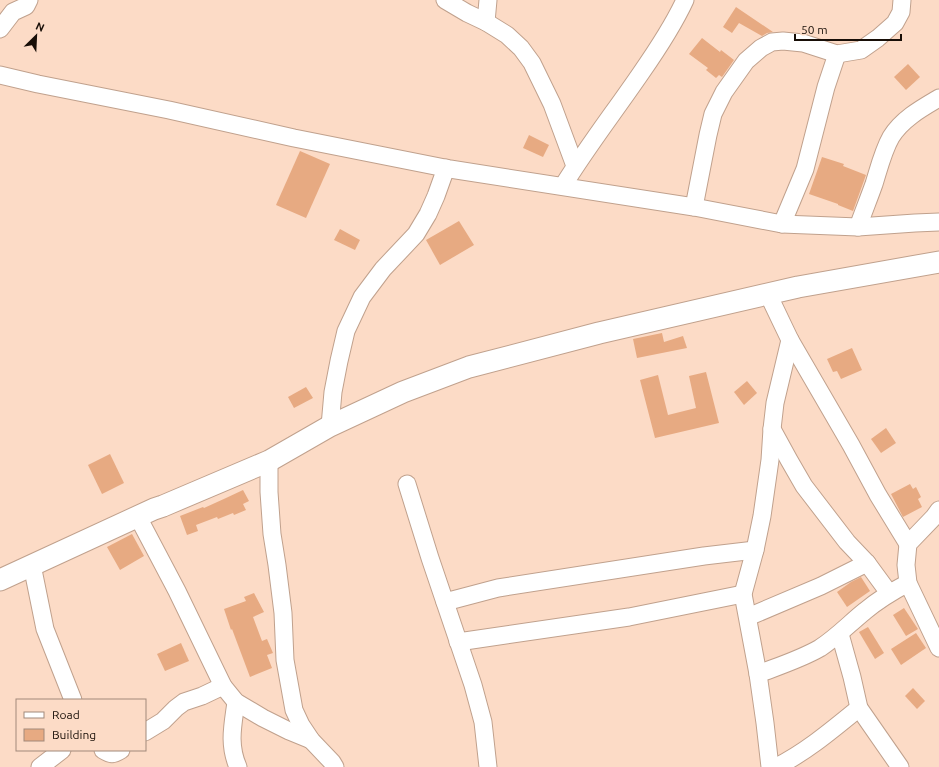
<svg xmlns="http://www.w3.org/2000/svg" width="939" height="767" viewBox="0 0 939 767" font-family="Ubuntu,sans-serif">
<style>
.building{fill:#e7aa82}
.lines{fill:none;stroke-linecap:round;stroke-linejoin:round}
.minor-casing{stroke:#c0a18d;stroke-width:19}
.tertiary-casing{stroke:#c0a18d;stroke-width:23}
.minor{stroke:#fff;stroke-width:17}
.tertiary{stroke:#fff;stroke-width:21}
</style>
<rect width="100%" height="100%" fill="#fcdbc6"/>
<g class="building">
<path d="M 736,7 L 773,32 L 767,33 L 762,36 L 739,23 L 732,33 L 723,27 Z"/>
<path d="M 702,38 L 720,52 L 721,50 L 734,60 L 722,77 L 719,75 L 716,78 L 706,70 L 708,68 L 689,54 Z"/>
<path d="M 908,64 L 920,77 L 906,90 L 894,77 Z"/>
<path d="M 529,135 L 549,145 L 543,157 L 523,148 Z"/>
<path d="M 300,151 L 330,164 L 306,218 L 276,205 Z"/>
<path d="M 822,157 L 844,164 L 843,166 L 866,175 L 853,211 L 838,205 L 838,204 L 809,194 Z"/>
<path d="M 459,221 L 474,245 L 440,265 L 426,240 Z"/>
<path d="M 340,229 L 360,240 L 355,250 L 334,240 Z"/>
<path d="M 662,333 L 664,342 L 683,336 L 687,348 L 637,358 L 633,339 Z"/>
<path d="M 852,348 L 862,370 L 841,379 L 837,371 L 833,372 L 827,359 Z"/>
<path d="M 706,372 L 719,423 L 655,438 L 640,380 L 658,375 L 668,415 L 696,408 L 689,376 Z"/>
<path d="M 747,381 L 757,393 L 744,405 L 734,392 Z"/>
<path d="M 306,387 L 313,398 L 294,408 L 288,397 Z"/>
<path d="M 886,428 L 896,443 L 881,453 L 871,439 Z"/>
<path d="M 110,454 L 124,483 L 102,494 L 88,465 Z"/>
<path d="M 910,484 L 913,489 L 916,487 L 921,497 L 918,499 L 922,507 L 903,517 L 891,494 Z"/>
<path d="M 243,490 L 249,501 L 243,504 L 246,510 L 234,515 L 233,513 L 218,519 L 217,517 L 196,525 L 198,531 L 187,535 L 180,516 L 203,507 L 204,508 L 226,498 Z"/>
<path d="M 132,534 L 144,556 L 120,570 L 107,547 Z"/>
<path d="M 861,577 L 870,591 L 847,607 L 837,592 L 851,582 Z"/>
<path d="M 254,593 L 264,612 L 253,617 L 262,641 L 267,639 L 273,653 L 267,655 L 272,668 L 250,677 L 232,629 L 231,630 L 224,609 L 246,601 L 244,597 Z"/>
<path d="M 904,608 L 918,629 L 906,636 L 893,615 Z"/>
<path d="M 868,627 L 884,653 L 875,659 L 859,632 Z"/>
<path d="M 916,633 L 926,648 L 901,665 L 891,649 Z"/>
<path d="M 181,643 L 189,661 L 165,671 L 157,654 Z"/>
<path d="M 913,688 L 925,701 L 917,709 L 905,696 Z"/>
</g>
<g class="lines">
<g class="minor-casing">
<g id="minor">
<path d="M 445,0 L 467,13 L 486,22 L 507,35 L 521,48 L 532,63 L 552,104 L 575,166"/>
<path d="M 486,22 L 488,0"/>
<path d="M 0,29 L 13,12 L 26,6 L 29,0"/>
<path d="M 0,75 L 38,84 L 169,110 L 294,138 L 450,169 L 694,207 L 782,224 L 858,227 L 915,223 L 939,222"/>
<path d="M 563,186 C 587,147 615,111 641,73 C 657,50 673,26 685,0"/>
<path d="M 694,207 L 708,135 L 713,114 L 724,92 L 746,61 L 761,48 L 772,42 L 783,41 L 803,43 L 837,54 L 861,50 L 878,38 L 895,23 L 901,12 L 902,0"/>
<path d="M 782,224 L 805,169 L 826,87 L 837,54"/>
<path d="M 858,227 C 863,213 869,198 874,184 C 879,168 883,151 891,137 C 902,119 922,108 939,98"/>
<path d="M 768,294 L 790,340 L 851,445 L 878,495 L 908,544"/>
<path d="M 330,426 L 333,392 L 339,361 L 346,331 L 362,297 L 383,269 L 416,234 L 428,214 L 436,196 L 446,168"/>
<path d="M 772,429 L 789,460 L 804,486 L 847,542 L 867,563 L 889,593"/>
<path d="M 269,461 L 269,492 L 272,534 L 277,565 L 283,613 L 285,660 L 294,710 L 301,725 L 311,740 L 332,762 L 335,767"/>
<path d="M 407,484 L 430,558 L 473,685 L 483,722 L 488,767"/>
<path d="M 939,510 L 934,517 L 908,544 L 906,565 L 908,583 L 939,648"/>
<path d="M 138,517 L 177,591 L 223,686 L 236,702 L 263,718 L 289,731 L 311,740"/>
<path d="M 32,565 L 45,629 L 73,700"/>
<path d="M 445,602 L 498,588 L 704,556 L 755,550"/>
<path d="M 748,617 L 821,586 L 867,563"/>
<path d="M 840,634 L 852,677 L 859,708 L 900,767"/>
<path d="M 458,642 L 629,617 L 743,594"/>
<path d="M 758,674 C 779,666 801,659 820,648 C 837,637 850,623 865,611 C 878,600 893,591 908,583"/>
<path d="M 236,702 C 233,725 228,744 238,767"/>
<path d="M 145,732 L 163,721 L 176,708 L 184,702 L 202,696 L 223,686"/>
<path d="M 103,750 C 111,755 113,755 121,750"/>
<path d="M 40,767 L 62,750"/>
<path d="M 770,767 L 765,723 L 758,674 L 743,594 L 755,550 L 762,516 L 770,460 L 772,429 L 775,403 L 790,340"/>
<path d="M 776,767 C 806,752 832,730 859,708"/>
</g>
</g>
<g class="tertiary-casing">
<path id="tertiary" d="M 0,580 L 154,509 L 163,506 L 269,461 L 330,426 L 403,392 L 469,367 L 599,333 L 798,287 L 939,262"/>
</g>
<use href="#minor" class="minor"/>
<use href="#tertiary" class="tertiary"/>
</g>
<rect x="16" y="699" width="130" height="52" fill="#fcdbc6" stroke="#a1897a"/>
<rect x="24" y="712" width="20" height="6" fill="#ffffff" stroke="#a1897a"/>
<text x="52" y="719" font-size="12" fill="#180e07">Road</text>
<rect x="24" y="729" width="20" height="12" fill="#e7aa82" stroke="#a1897a"/>
<text x="52" y="739" font-size="12" fill="#180e07">Building</text>
<g transform="translate(36 36) rotate(24)" stroke="#fcdbc6" stroke-width="3" paint-order="stroke">
<path d="M0-3L7 15L0 10L-7 15Z" fill="#180e07"/>
<text y="-6" font-size="11" font-weight="bold" text-anchor="middle" fill="#180e07">N</text>
</g>
<path d="M795 34v6h106v-6" fill="none" stroke="#180e07" stroke-width="2"/>
<text x="801" y="34" font-size="12" fill="#180e07" stroke="#fcdbc6" stroke-width="3" paint-order="stroke">50 m</text>
</svg>
